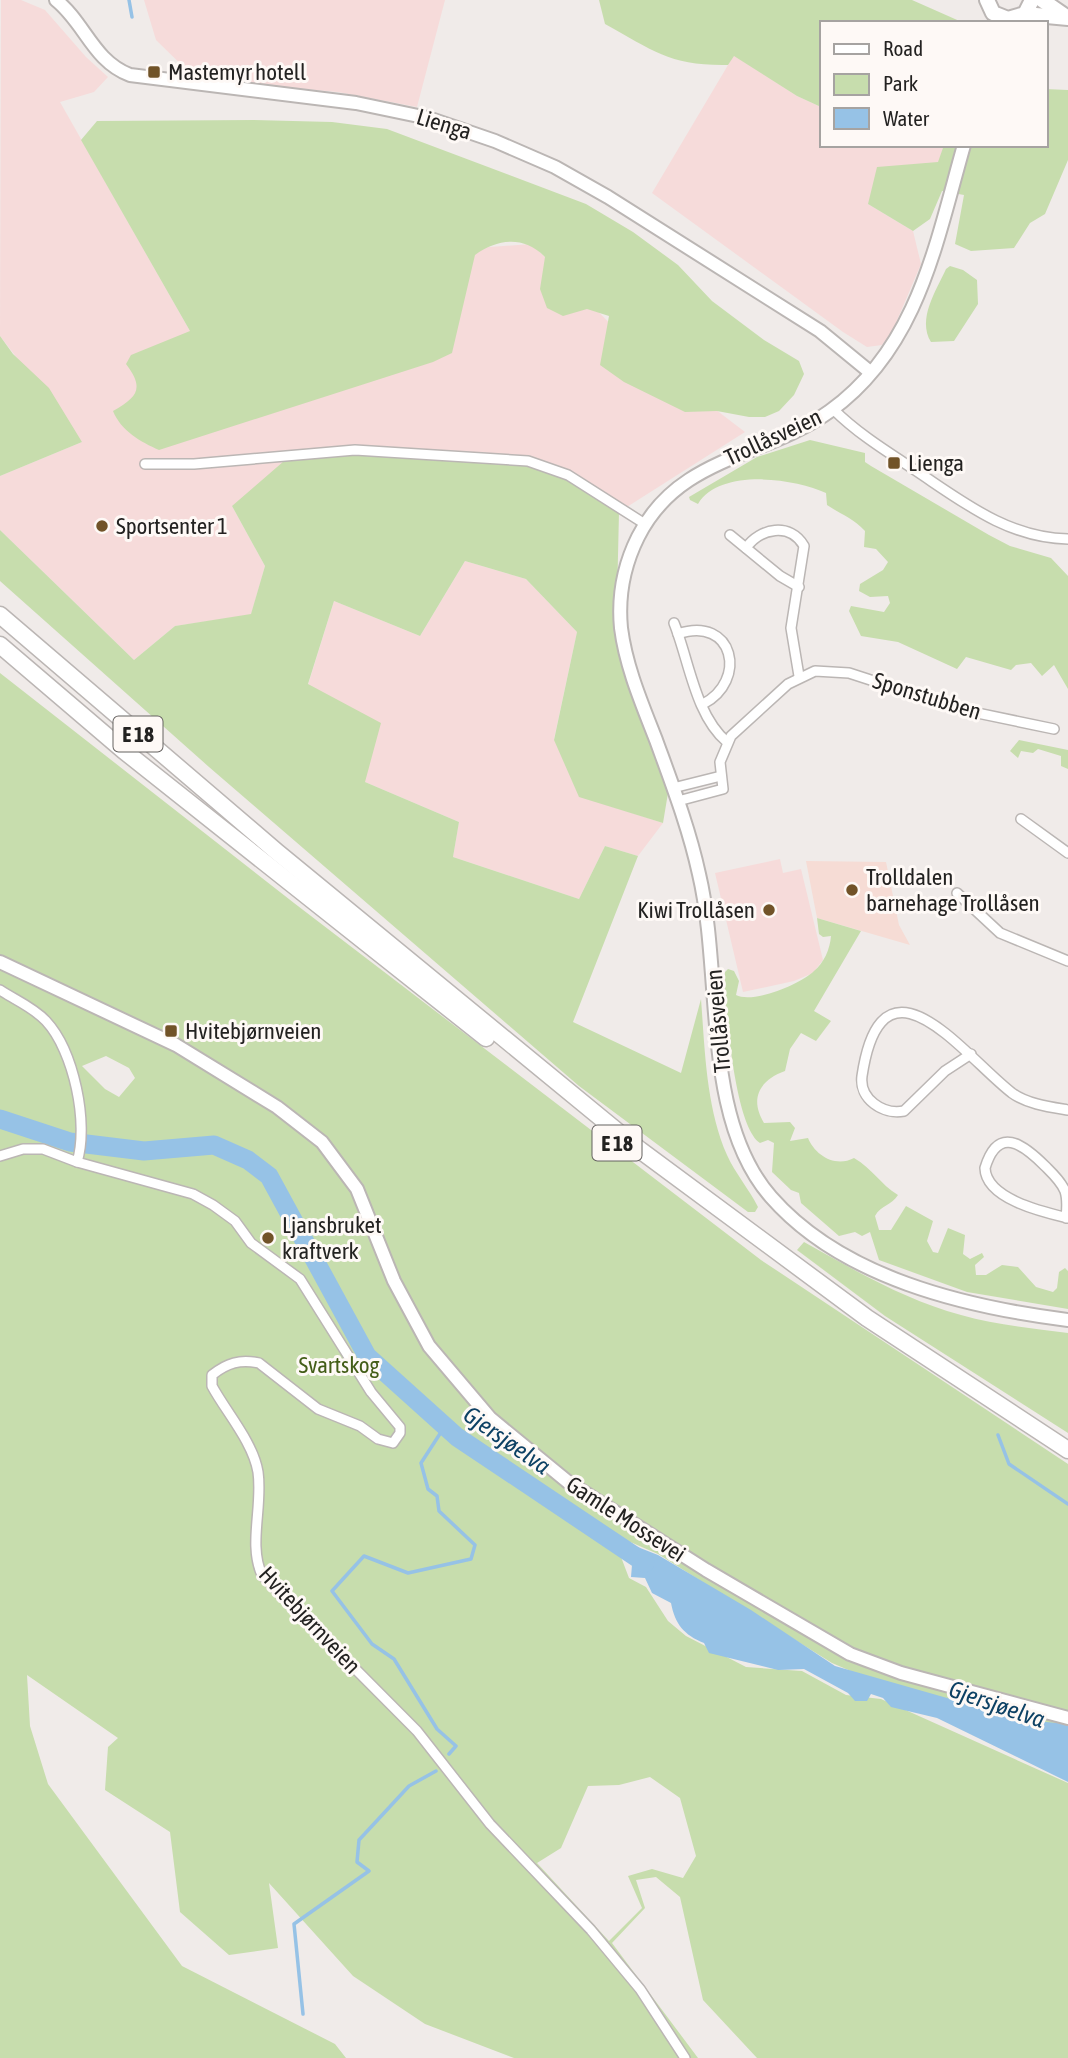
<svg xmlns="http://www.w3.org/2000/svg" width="1068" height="2058" viewBox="0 0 1068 2058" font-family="'Asap Condensed',sans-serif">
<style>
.commercial{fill:#f6dbda}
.education{fill:#f6dcd5}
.green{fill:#c7ddad;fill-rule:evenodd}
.water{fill:#96c2e6}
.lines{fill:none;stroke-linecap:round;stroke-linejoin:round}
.stream{stroke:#96c2e6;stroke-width:3.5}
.river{stroke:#96c2e6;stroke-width:19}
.street-casing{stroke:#bbb6b4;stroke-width:12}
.secondary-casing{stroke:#bbb6b4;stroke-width:16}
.primary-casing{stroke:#bbb6b4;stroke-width:18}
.highway-casing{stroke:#bbb6b4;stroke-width:19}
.street{stroke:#fff;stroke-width:9}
.secondary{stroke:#fff;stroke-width:12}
.primary{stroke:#fff;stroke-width:14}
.highway{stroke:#fff;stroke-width:16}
.poi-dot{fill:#715328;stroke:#fef9f6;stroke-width:2.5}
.labels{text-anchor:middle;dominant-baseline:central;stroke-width:6;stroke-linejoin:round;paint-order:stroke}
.shield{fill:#fef9f6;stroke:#656261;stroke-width:2}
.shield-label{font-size:21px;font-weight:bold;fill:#232221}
.poi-label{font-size:23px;fill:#232221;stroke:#fef9f6;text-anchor:start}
.street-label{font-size:23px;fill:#232221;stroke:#fef9f6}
.park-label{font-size:23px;fill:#435d17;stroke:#fef9f6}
.water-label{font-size:24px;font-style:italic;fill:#0d4164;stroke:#fef9f6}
</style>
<rect width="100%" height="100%" fill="#f0ebe9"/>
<g class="commercial">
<path d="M 1,0 L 21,0 L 45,10 L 86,57 L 108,77 L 94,92 L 60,102 L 190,331 L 476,248 L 532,244 L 631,345 L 745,432 L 619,512 L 232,506 L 265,566 L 251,615 L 175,626 L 134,660 L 0,530 L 0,476 L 82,442 L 0,336 Z"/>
<path d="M 144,0 L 445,0 L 417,107 L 338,92 L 197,80 L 156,40 Z"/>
<path d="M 734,55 L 797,96 L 821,107 L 821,145 L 944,145 L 939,162 L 868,204 L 913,231 L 921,264 L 893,330 L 882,345 L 867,347 L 843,332 L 652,193 Z"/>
<path d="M 465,561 L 526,579 L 577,632 L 554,739 L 579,796 L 663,823 L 638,856 L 605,846 L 579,899 L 453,857 L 459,822 L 365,782 L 308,685 L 334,601 L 420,636 Z"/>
<path d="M 780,859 L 783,873 L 801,869 L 823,960 L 813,973 L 794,981 L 743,992 L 715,873 Z"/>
</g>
<path class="education" d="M 806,861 L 886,862 L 899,925 L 910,945 L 817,918 Z"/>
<g class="green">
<path d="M 599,0 L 912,0 L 964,23 L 821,23 L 821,107 L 797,96 L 734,56 L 728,65 C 670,66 654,51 605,24 Z"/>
<path d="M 1045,89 L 1068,90 L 1068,160 L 1045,214 L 1030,223 L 1014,248 L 971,251 L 955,244 L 964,195 L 942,191 L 930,219 L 913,231 L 868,204 L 877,167 L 938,162 L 944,145 L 1045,145 Z"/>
<path d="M 254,120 L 332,122 L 387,129 L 586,204 L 633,232 L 678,265 L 712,301 L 764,340 L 799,361 L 804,374 L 794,395 L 779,411 L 765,417 L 749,417 L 717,411 L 685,412 L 624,382 L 600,365 L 609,316 L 587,309 L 563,316 L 547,308 L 540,289 L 545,257 C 525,236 498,238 475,255 L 452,353 L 433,362 L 159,450 C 141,442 121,431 113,411 C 137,397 145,389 126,364 L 131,355 L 190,331 L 81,140 L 97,121 Z"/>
<path d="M 950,266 L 963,270 L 977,280 L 978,304 L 954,341 L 931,342 C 917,319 936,291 946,269 Z"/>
<path d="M 0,336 L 13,354 L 49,388 L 82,442 L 0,476 Z"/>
<path d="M 810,440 L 865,453 L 865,462 L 871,466 L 989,535 L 1010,546 L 1051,558 L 1068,576 L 1068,689 L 1054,665 L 1042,676 L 1031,663 L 1016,665 L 1011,670 L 966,657 L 957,669 L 898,642 L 861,636 L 849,611 L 851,606 L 884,612 L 890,603 L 888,596 L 870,597 L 859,591 L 860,584 L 883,570 L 888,562 L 876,549 L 864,547 L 865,531 C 853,518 840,514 827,505 L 826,493 C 794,478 720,468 698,504 L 690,500 L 689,497 L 757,457 Z"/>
<path d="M 367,449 L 471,455 L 556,470 L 619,512 L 616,643 L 669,787 L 663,823 L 579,797 L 554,740 L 577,632 L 526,579 L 465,561 L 420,636 L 334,601 L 308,684 L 381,723 L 365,782 L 459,822 L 453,857 L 579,899 L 605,846 L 638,856 L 573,1022 L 681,1073 L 701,999 C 705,1051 706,1107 727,1155 C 735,1173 749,1189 758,1207 L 755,1212 L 748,1212 L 579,1086 L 209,767 L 0,581 L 0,530 L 134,660 L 175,626 L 251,614 L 265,566 L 232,506 L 284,461 Z"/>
<path d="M 0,673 L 294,903 L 761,1260 L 1068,1464 L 1068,1728 L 979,1714 L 867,1678 L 832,1663 L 658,1554 L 628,1541 L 621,1557 L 629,1578 L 646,1587 L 668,1621 L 686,1636 L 746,1667 L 802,1671 L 846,1695 L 881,1699 L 1068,1783 L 1068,2058 L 757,2058 L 703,2000 L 680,1897 L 656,1877 L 636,1880 L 645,1908 L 612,1943 L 698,2058 L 514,2058 L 425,2024 L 353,1976 L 269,1883 L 278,1948 L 229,1955 L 180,1912 L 170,1832 L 105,1790 L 108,1747 L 118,1738 L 27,1675 L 30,1726 L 48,1784 L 182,1966 L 335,2044 L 346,2058 L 0,2058 ZM 106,1056 L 129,1068 L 135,1078 L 119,1097 L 105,1089 L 82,1066 ZM 650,1777 L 680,1798 L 696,1856 L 683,1878 L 652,1869 L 628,1876 L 642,1908 L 609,1941 L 537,1863 L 561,1848 L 588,1786 L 619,1785 Z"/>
<path d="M 1019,740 L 1068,750 L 1068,769 L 1061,766 L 1061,756 L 1038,749 L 1033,753 L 1021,751 L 1018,758 L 1010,751 Z"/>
<path d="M 817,918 L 861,931 L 814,1011 L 831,1021 L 816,1041 L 801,1033 L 790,1049 L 785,1071 C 760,1080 749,1098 764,1123 L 790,1122 L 795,1128 L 790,1141 L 808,1138 C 815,1155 835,1168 854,1158 C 873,1169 880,1184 898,1195 C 892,1205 881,1205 875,1216 L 879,1230 L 891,1230 L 906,1206 L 933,1221 L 927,1241 L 933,1252 L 938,1253 L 948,1228 L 965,1235 L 963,1254 L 970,1259 L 982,1253 L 984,1257 L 975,1265 L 976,1275 L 986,1275 L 1002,1265 L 1018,1267 L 1036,1287 L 1053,1292 L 1057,1288 L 1059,1272 L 1065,1268 L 1068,1271 L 1068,1309 L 967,1292 L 879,1260 L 870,1232 L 862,1236 L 855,1232 L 839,1236 L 801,1203 L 799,1193 L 791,1190 L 772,1172 L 774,1143 L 768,1140 L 760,1143 C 735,1126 727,1017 724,985 L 725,972 L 728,969 L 734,971 L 739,981 L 736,995 C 753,1004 801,984 814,971 C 824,963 830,949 831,936 L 823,937 L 819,934 Z"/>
<path d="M 804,1242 C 854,1270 905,1300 961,1315 C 996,1325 1032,1328 1068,1333 L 1068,1433 L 885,1316 L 797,1250 Z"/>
</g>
<path class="water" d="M 630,1544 L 658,1555 L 751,1610 L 835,1666 L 1024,1720 L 1068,1724 L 1068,1782 L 937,1718 L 891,1707 L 883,1698 L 871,1694 L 867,1701 L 855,1701 L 848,1693 L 804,1669 L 778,1670 L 709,1653 L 704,1643 C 684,1635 675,1624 671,1603 L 652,1593 L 645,1578 L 631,1577 L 632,1565 L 624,1549 Z"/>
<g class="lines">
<g class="stream">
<path d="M 129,0 L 132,17"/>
<path d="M 445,1426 L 421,1463 L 428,1489 L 437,1496 L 439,1511 L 475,1545 L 471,1559 L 408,1573 L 364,1556 L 332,1591 L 372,1644 L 394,1659 L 437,1729 L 456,1746 L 449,1754"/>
<path d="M 998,1435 L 1009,1464 L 1068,1504"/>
<path d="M 303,2014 L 294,1924 L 369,1871 L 357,1862 L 359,1840 L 409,1786 L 436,1771"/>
</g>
<path class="river" d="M 0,1119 L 70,1142 L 144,1151 L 214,1145 L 248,1160 L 269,1176 L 367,1356 L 457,1437 L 645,1563"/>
<g class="street-casing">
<g id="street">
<path d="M 833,409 C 857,433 886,451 915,470 C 963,502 1008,538 1068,539"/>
<path d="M 145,464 L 194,464 L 355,450 L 528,461 L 568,475 L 645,524"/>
<path d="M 730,535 L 780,576 L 799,587"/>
<path d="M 746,548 C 760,528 790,522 804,546 L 791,628 L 799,676"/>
<path d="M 674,623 C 689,660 695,715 727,742"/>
<path d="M 678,634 C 734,615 748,681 703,704"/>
<path d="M 673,788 L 721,776"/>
<path d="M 678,801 L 723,789 L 720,762 L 731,736 L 788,684 L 815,671 L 849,673 L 963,710 L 1054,729"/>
<path d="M 1021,819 L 1068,853"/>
<path d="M 957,893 L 1000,933 L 1068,961"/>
<path d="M 0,990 C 15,1000 33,1007 46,1021 C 74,1051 89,1124 77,1162"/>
<path d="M 971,1054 L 945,1071 L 904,1111 C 883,1115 859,1099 862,1076 C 882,942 964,1056 1012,1093 C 1027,1104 1050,1107 1068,1110"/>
<path d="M 0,1156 L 23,1149 L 43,1149 L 77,1162 L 193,1194 L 213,1205 L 235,1221 L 251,1243 L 300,1279 L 371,1392 L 400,1427 L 400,1433 L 393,1443 L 378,1439 L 360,1426 L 318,1409 L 259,1363 C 240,1359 227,1363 212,1375 L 212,1386 C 226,1412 253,1442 258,1472 C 263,1506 248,1545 262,1575 L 417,1731 L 490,1824 L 591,1930 L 640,1989 L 685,2058"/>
<path d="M 1066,1218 C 1067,1209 1068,1200 1065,1191 C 1061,1181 1052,1173 1045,1166 C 1023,1144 998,1125 985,1168 C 986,1199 1043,1212 1068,1218"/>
</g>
</g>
<g class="secondary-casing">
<g id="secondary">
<path d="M 56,0 C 85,23 93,61 130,75 L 356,103 L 428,118 L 495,141 L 555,167 L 608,197 L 820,331 L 870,372"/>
<path d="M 964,145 C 936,243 918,348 830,411 C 765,458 679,455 638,537 C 624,565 618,597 621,628 C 626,667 642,704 656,740 C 672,784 689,828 699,874 C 723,975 701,1117 771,1197 C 842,1278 965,1307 1068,1320"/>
<path d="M 0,962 L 176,1045 L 277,1107 L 322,1142 L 357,1189 L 394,1281 L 429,1346 L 490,1418 L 568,1482 L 706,1570 L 850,1654 L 901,1673 L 1068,1718"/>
</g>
</g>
<g class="primary-casing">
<g id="primary">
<path d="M 987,0 L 993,13 L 1008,19 L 1025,14 L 1032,0"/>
<path d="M 1042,0 L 1065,16"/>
<path d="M 1025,14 L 1068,18"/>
</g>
</g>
<g class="highway-casing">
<g id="highway">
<path d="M 0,615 L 277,852 L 640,1150 L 867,1318 L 1068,1450"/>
<path d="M 0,645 L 123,750 L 486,1038"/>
</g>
</g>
<use href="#street" class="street"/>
<use href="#secondary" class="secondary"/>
<use href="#primary" class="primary"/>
<use href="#highway" class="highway"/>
</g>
<g class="poi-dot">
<rect x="147" y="65" width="14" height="14" rx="3.5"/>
<rect x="887" y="456" width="14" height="14" rx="3.5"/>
<circle cx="102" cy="526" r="7"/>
<circle cx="852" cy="890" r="7"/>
<circle cx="769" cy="910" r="7"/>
<rect x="164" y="1024" width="14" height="14" rx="3.5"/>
<circle cx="268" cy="1238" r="7"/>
</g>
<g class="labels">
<g class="shield">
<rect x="113.5" y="716.5" width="49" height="35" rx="5"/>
<rect x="592.5" y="1125.5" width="49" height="35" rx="5"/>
</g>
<g class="shield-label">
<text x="138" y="734">E 18</text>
<text x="617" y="1143">E 18</text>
</g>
<g class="poi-label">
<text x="168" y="72">Mastemyr hotell</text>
<text x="908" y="463">Lienga</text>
<text x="116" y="526">Sportsenter 1</text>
<text x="866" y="877">Trolldalen<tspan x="866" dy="26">barnehage Trollåsen</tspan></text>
<text x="755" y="910" text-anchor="end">Kiwi Trollåsen</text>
<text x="185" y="1031">Hvitebjørnveien</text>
<text x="282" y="1225">Ljansbruket<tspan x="282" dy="26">kraftverk</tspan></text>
</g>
<g class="street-label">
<text transform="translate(444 124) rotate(17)">Lienga</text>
<text transform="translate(773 437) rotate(-25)">Trollåsveien</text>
<text transform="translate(927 696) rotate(17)">Sponstubben</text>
<text transform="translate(718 1021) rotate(-95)">Trollåsveien</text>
<text transform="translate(626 1519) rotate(33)">Gamle Mossevei</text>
<text transform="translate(310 1620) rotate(47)">Hvitebjørnveien</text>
</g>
<g class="park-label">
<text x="339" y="1365">Svartskog</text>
</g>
<g class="water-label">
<text transform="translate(507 1440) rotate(35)">Gjersjøelva</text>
<text transform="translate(997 1704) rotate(19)">Gjersjøelva</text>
</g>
</g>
<rect x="820" y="21" width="228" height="126" fill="#fef9f6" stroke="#a6a3a1" stroke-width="2"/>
<rect x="834" y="44" width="35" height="10" fill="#ffffff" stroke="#a6a3a1" stroke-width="2"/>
<text x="883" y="56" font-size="21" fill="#232221">Road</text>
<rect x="834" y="74" width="35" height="21" fill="#c7ddad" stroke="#a6a3a1" stroke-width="2"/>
<text x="883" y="91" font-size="21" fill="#232221">Park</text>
<rect x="834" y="108" width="35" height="21" fill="#96c2e6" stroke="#a6a3a1" stroke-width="2"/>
<text x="883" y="126" font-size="21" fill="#232221">Water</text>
</svg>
